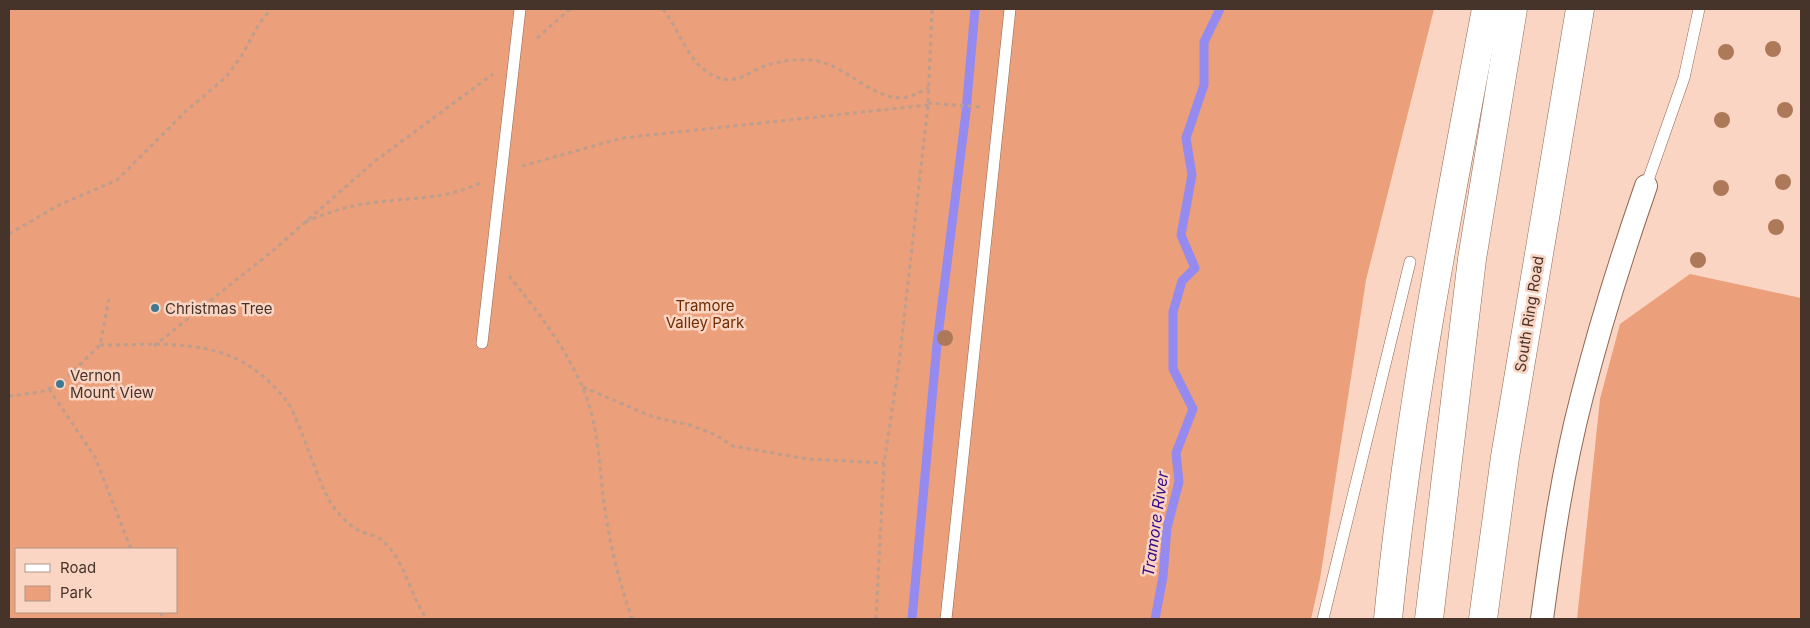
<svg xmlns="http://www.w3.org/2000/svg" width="1810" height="628" viewBox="0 0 1810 628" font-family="Inter,sans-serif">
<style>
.green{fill:#eb9f7a;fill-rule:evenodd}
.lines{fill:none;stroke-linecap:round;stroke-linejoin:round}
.stream{stroke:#958aef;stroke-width:9}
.lane-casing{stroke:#916753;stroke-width:12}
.street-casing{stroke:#916753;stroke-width:24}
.highway-casing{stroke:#916753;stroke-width:29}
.path{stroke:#bd9e8f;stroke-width:3;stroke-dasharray:4 4;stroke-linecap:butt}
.lane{stroke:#fff;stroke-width:11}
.street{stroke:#fff;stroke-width:22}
.highway{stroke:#fff;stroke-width:28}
.tree{fill:#ae7958}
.poi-dot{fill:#3f7a92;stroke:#fbd5c3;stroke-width:2}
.labels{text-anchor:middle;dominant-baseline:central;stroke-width:5;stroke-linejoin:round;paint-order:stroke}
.park-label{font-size:15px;fill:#6f2d01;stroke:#fbd5c3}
.poi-label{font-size:15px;fill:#46342b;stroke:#fbd5c3;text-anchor:start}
.street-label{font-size:15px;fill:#46342b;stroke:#fbd5c3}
.water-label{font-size:16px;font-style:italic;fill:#360b86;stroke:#fbd5c3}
</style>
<rect width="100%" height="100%" fill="#fbd5c3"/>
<g class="green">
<path d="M 9,9 L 1434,9 L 1366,280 L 1320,579 L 1311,619 L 9,619 ZM 16,549 L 176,549 L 176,612 L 16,612 Z"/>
<path d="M 1690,274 L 1801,298 L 1801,619 L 1577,619 L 1600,399 L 1620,324 Z"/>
</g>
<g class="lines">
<g class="stream">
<path d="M 912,619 L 937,344 L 966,112 L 975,9"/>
<path d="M 1155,619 L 1163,577 L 1167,528 L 1179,482 L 1176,453 L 1193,409 L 1173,369 L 1173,312 L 1182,281 L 1195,268 L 1181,235 L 1192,175 L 1186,138 L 1204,85 L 1204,42 L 1220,9"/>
</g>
<g class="lane-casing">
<g id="lane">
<path d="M 1646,186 L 1684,78 L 1699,9"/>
<path d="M 482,343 L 520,9"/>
<path d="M 946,619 L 1010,9"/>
<path d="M 1323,619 L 1410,262"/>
</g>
</g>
<g class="street-casing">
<path id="street" d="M 1542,619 C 1552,544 1563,469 1582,396 C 1600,325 1622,255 1646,186"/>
</g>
<g class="highway-casing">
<g id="highway">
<path d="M 1388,619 C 1408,414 1448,211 1486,9"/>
<path d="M 1429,619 L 1472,259 L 1513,9"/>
<path d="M 1483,619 L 1505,457 L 1580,9"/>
</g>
</g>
<g class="path">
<path d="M 663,9 C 681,32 689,68 719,78 C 735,84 748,73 762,67 C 777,61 794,59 810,60 C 845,62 875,104 908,97 C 915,95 922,91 929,88"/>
<path d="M 537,38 L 570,9"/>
<path d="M 928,103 L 981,107"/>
<path d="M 522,166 L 622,138 L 928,105"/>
<path d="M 305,222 C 325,214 343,207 364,204 C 404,197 445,201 482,182"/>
<path d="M 9,234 L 59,205 L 117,180 L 185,112 L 226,77 L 241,57 L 259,24 L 271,9"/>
<path d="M 509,276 C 540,314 575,359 590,408 C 601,447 600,488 608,528 C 613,559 622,589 632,619"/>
<path d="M 100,345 C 159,345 219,336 266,379 C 277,389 287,399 293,412 C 306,440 315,473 329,500 C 335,511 346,523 358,530 C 365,534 375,535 382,540 C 406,561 409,595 427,619"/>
<path d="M 154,346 L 276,248 L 375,161 L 493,74"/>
<path d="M 583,387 L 653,417 L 690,425 L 716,435 L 733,446 L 807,459 L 884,463"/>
<path d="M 49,389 L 95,457 L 131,549"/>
<path d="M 9,396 L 41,392 L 60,384 L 100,345 L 109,299"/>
<path d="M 161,612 L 163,619"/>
<path d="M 876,619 L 884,463 L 898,371 L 928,105 L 932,9"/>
</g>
<use href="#lane" class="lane"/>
<use href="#street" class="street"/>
<use href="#highway" class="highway"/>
</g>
<g class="tree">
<circle cx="1773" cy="49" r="8"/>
<circle cx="1726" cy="52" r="8"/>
<circle cx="1785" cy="110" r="8"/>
<circle cx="1722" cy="120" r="8"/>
<circle cx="1783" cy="182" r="8"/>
<circle cx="1721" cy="188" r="8"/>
<circle cx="1776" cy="227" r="8"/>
<circle cx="1698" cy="260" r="8"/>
<circle cx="945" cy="338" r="8"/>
</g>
<g class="poi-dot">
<circle cx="155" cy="308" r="5"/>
<circle cx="60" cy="384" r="5"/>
</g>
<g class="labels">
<g class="park-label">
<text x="705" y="305">Tramore<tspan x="705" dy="17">Valley Park</tspan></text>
</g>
<g class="poi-label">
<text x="165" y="308">Christmas Tree</text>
<text x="70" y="375">Vernon<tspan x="70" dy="17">Mount View</tspan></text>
</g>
<g class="street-label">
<text transform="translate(1529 314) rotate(-81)">South Ring Road</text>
</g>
<g class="water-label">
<text transform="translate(1155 524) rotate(-82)">Tramore River</text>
</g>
</g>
<rect width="1810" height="628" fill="none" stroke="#46342b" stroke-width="20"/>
<rect x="15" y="548" width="162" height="65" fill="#fbd5c3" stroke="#b39586"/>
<rect x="25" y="564" width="25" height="8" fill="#ffffff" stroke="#b39586"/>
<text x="60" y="573" font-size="15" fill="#46342b">Road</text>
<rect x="25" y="586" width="25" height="15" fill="#eb9f7a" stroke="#b39586"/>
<text x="60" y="598" font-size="15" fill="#46342b">Park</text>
</svg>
